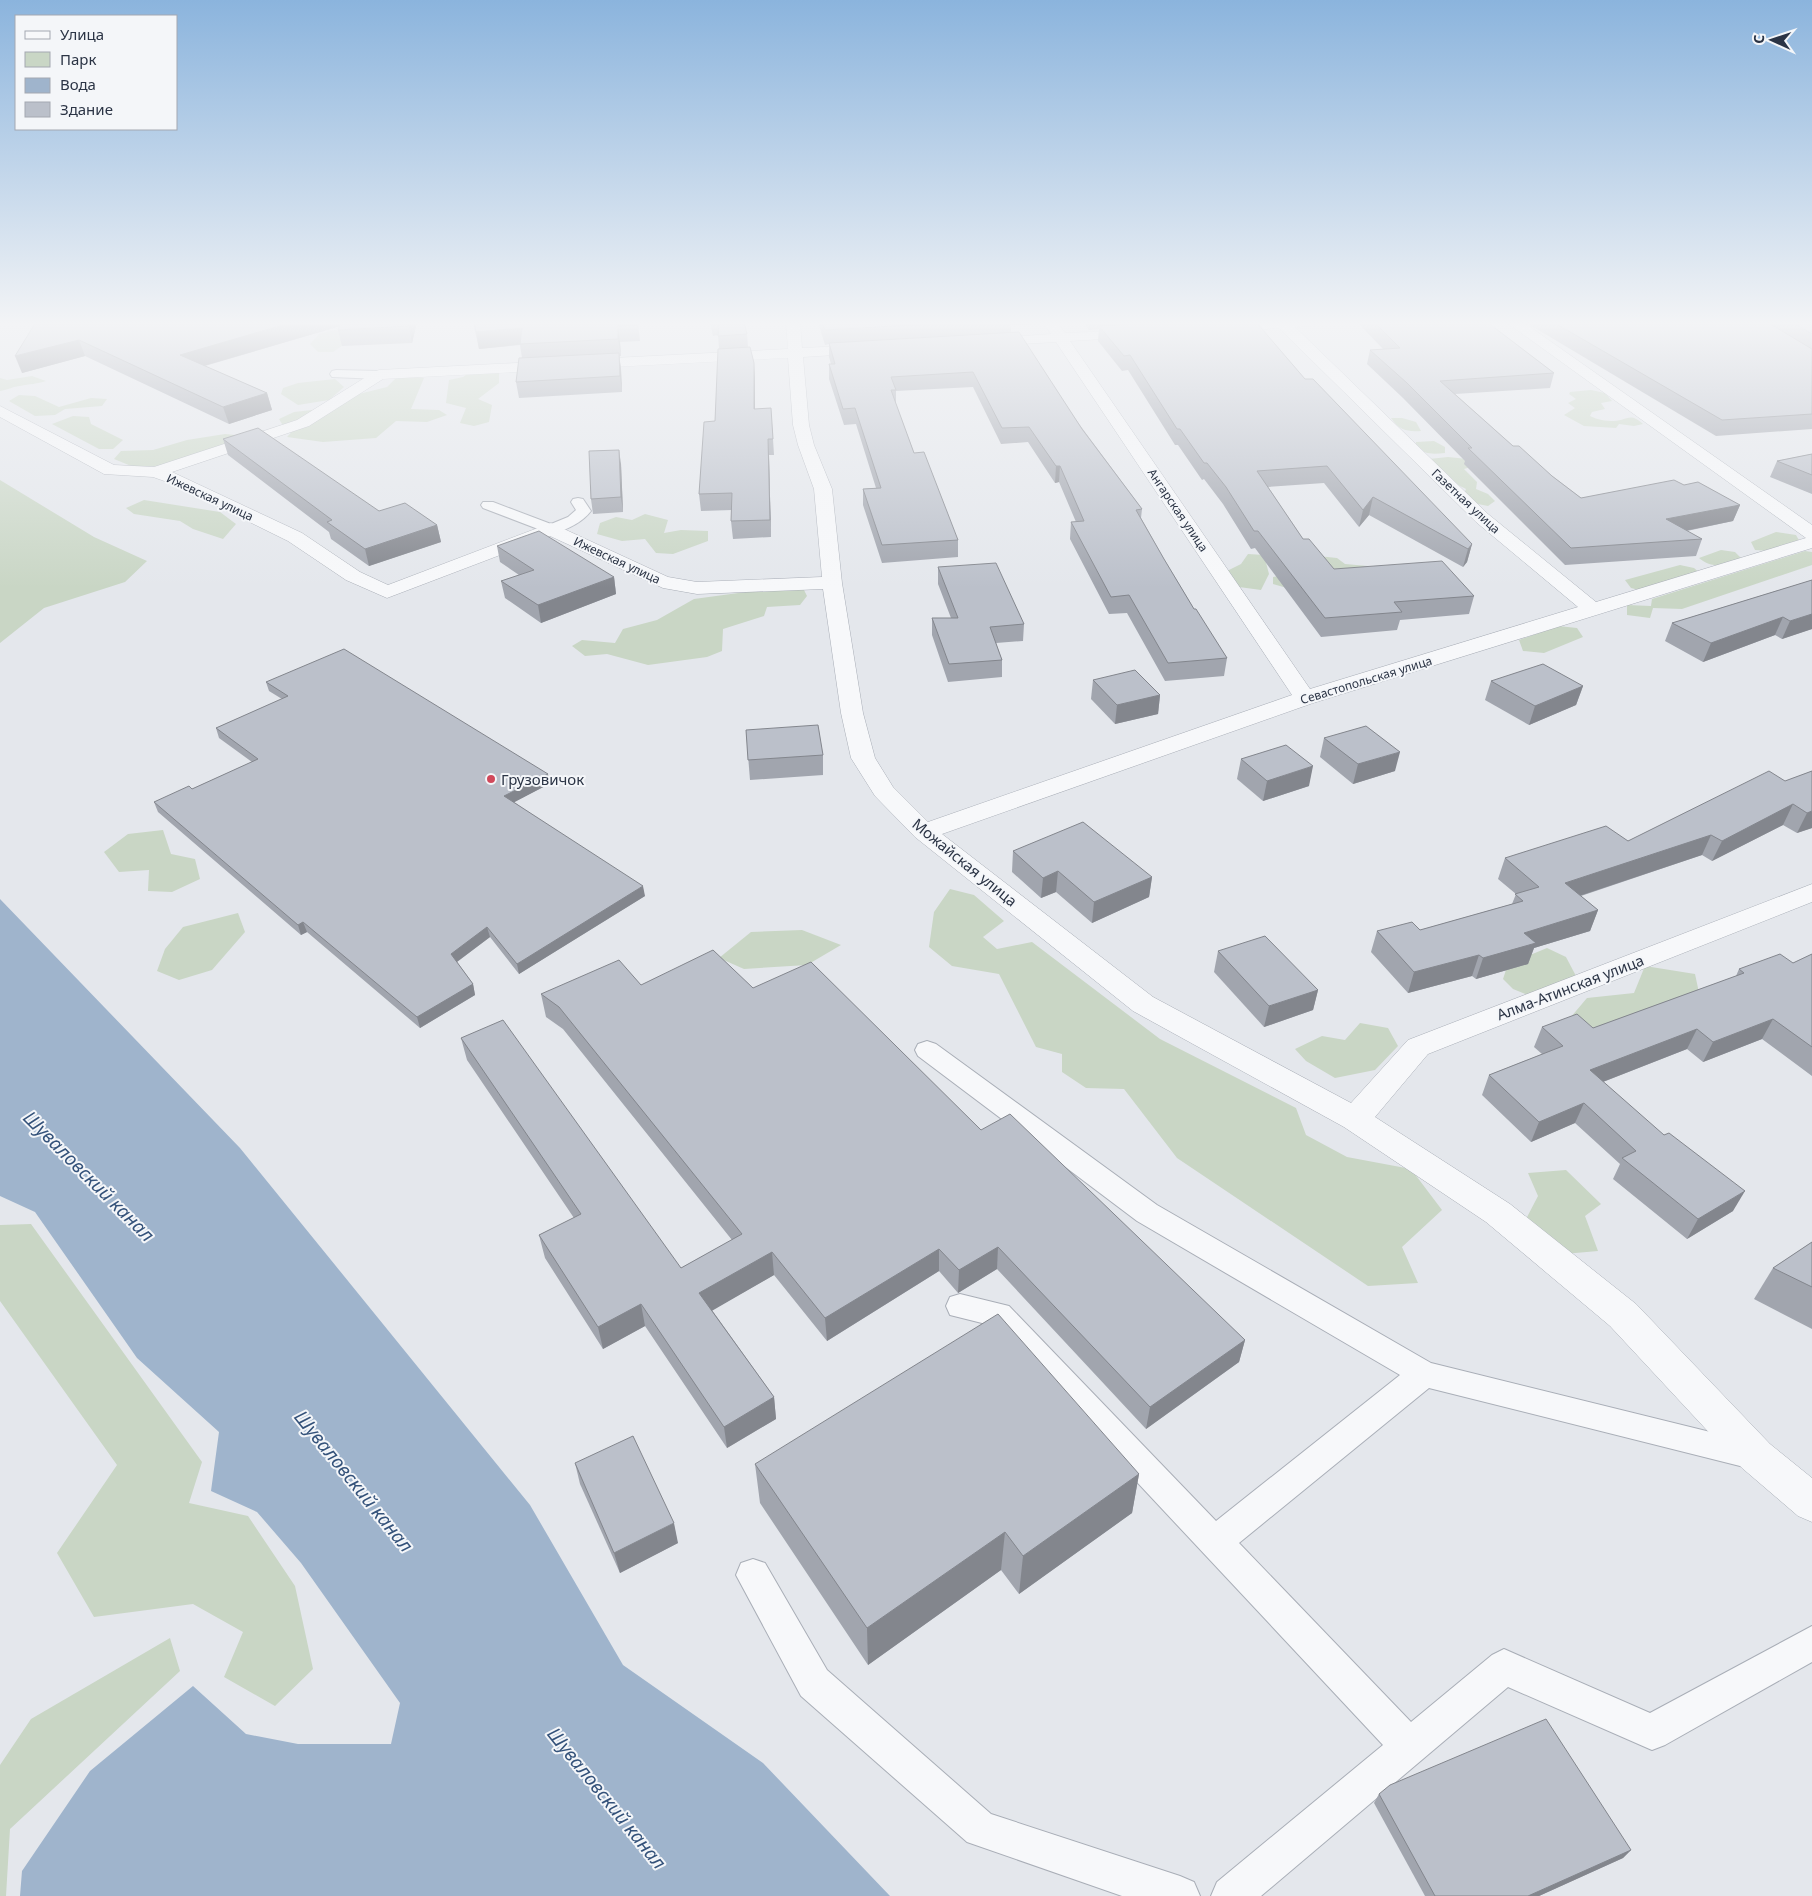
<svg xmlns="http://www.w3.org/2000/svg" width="1812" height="1896" viewBox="0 0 1812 1896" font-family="'Noto Sans',sans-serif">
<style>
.green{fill:#c9d6c5}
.water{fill:#9fb4cc}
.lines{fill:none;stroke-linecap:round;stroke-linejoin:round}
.lane-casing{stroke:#a9aeb7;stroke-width:2}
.street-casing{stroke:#a9aeb7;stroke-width:1}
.lane{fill:#f7f8fa;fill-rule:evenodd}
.street{fill:#f7f8fa;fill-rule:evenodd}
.wall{fill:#a1a5ae}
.shaded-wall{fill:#83868d}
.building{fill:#bbc0ca;stroke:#83868d}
.poi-dot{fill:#d1495b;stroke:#f4f6f9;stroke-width:2}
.labels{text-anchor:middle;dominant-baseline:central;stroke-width:4;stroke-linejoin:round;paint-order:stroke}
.far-street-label{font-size:12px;fill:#2b3445;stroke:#f4f6f9}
.poi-label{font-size:15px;fill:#2b3445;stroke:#f4f6f9;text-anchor:start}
.street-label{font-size:15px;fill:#2b3445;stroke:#f4f6f9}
.near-water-label{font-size:19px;font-style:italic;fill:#34527a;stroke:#f4f6f9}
</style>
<rect width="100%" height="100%" fill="#e4e7ec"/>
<g class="green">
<path d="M 335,330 L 358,335 L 333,352 L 318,352 L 310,344 L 319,334 Z"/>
<path d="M 470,372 L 499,372 L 499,383 L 478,399 L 492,405 L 489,422 L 474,426 L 460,423 L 466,408 L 446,403 L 449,380 L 463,377 Z"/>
<path d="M 399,375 L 424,378 L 411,409 L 439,410 L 447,415 L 427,422 L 396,421 L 376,438 L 323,442 L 287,437 L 296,427 L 282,424 L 279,419 L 294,412 L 330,408 L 351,396 L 387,387 Z"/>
<path d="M 32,376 L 46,381 C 37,384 30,384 20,386 C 14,386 8,390 0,391 L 0,378 L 7,380 Z"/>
<path d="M 335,379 L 344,387 L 329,400 L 298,405 L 281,394 L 283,388 L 298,383 Z"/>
<path d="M 1591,390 L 1605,393 L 1612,401 L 1601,403 L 1605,409 L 1592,412 L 1590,416 C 1598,420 1605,421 1614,421 C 1628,420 1630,412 1643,424 L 1634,426 L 1619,424 L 1616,428 L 1584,426 L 1564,415 L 1575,408 L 1568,403 L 1576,399 L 1569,394 L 1570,392 Z"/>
<path d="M 19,395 L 35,396 L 59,407 L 91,398 L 107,399 L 102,406 L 65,409 L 55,415 L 35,416 L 9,401 Z"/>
<path d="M 73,416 L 89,417 L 91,424 L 123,440 L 113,449 L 99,449 L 52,424 Z"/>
<path d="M 1391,418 L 1402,418 L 1416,422 L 1421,431 C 1407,432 1399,430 1391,418 Z"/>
<path d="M 225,434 L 235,435 L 230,443 L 159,466 L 136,468 L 114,459 L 121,451 L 153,450 L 187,440 Z"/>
<path d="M 1434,441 L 1445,447 L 1445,453 C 1434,454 1425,455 1416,447 L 1416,442 Z"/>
<path d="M 1448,457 L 1477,460 L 1480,464 L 1464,469 L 1477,482 L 1476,489 L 1488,494 L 1495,501 L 1488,506 L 1473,503 L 1463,496 L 1466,489 L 1446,479 L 1429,459 Z"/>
<path d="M 0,480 L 94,537 L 147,561 L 125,582 L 44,608 L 0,643 Z"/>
<path d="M 144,500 L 220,512 L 236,524 L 223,539 L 193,529 L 180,521 L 134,514 L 126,508 Z"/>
<path d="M 645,514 L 668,520 L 664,533 L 681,530 L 708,531 L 708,541 L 673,554 L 656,553 L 645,539 L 622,541 L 597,534 L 600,523 L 616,517 L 632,520 Z"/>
<path d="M 1776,532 L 1796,535 L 1800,542 L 1769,551 L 1755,550 L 1751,542 Z"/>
<path d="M 1721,550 L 1735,552 L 1742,559 C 1726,564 1713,570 1699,558 Z"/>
<path d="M 1805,551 L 1812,552 L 1812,565 L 1682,609 L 1653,608 L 1650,618 L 1627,615 L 1627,605 L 1651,606 L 1652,599 Z"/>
<path d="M 1248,554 L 1264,555 L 1269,574 L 1261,590 L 1239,587 L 1225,572 L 1241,564 Z"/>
<path d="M 1318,556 L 1337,558 L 1345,564 L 1368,566 L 1365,579 L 1287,588 L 1273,584 L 1273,577 L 1298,573 Z"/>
<path d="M 1680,565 L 1694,568 L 1701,574 L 1643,591 L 1631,588 L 1625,580 Z"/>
<path d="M 774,588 L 804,590 L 807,596 L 800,605 L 767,607 L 764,616 L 723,629 L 722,651 L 707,657 L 648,665 L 607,654 L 585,656 L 572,646 L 582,640 L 615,643 L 623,629 L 657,620 L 694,599 Z"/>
<path d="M 1558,626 L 1577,628 L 1583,637 L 1544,653 L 1523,651 L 1519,640 Z"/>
<path d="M 163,830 L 171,854 L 195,859 L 200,879 L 172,892 L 148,891 L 149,870 L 119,872 L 104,852 L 128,834 Z"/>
<path d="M 950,889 L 974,895 L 1004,921 L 983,937 L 997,949 L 1032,942 L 1160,1039 L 1296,1108 L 1306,1135 L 1347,1157 L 1411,1169 L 1442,1210 L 1402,1247 L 1418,1283 L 1368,1286 L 1177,1158 L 1124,1089 L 1086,1088 L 1062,1072 L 1062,1054 L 1036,1047 L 999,974 L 952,966 L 929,947 L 934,912 Z"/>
<path d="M 238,913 L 245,932 L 212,970 L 179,980 L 157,971 L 165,949 L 183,927 Z"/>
<path d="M 802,930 L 841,945 L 807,965 L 744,969 L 719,958 L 751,932 Z"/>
<path d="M 1547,948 L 1566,957 L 1576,976 L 1530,996 L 1513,989 L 1503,979 L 1508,964 Z"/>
<path d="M 1645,966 L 1695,974 L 1701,1002 L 1653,1006 L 1634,1026 L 1581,1035 L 1565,1024 L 1587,998 L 1634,993 Z"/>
<path d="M 1360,1023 L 1388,1028 L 1398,1046 L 1375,1070 L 1335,1078 L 1306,1061 L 1295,1049 L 1322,1036 L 1345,1040 Z"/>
<path d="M 1566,1170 L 1601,1204 L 1585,1216 L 1598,1251 L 1564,1254 L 1525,1221 L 1538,1196 L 1528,1173 Z"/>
<path d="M 31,1224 L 202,1462 L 189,1503 L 248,1516 L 295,1586 L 313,1669 L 275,1706 L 224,1677 L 243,1632 L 193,1604 L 94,1617 L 57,1553 L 117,1465 L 0,1301 L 0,1225 Z"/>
<path d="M 170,1638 L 180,1671 L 10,1829 L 6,1896 L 0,1896 L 0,1765 L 31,1719 Z"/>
</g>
<path class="water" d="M 0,899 L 240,1148 L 530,1505 L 623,1665 L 763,1763 L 890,1896 L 20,1896 L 22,1871 L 90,1771 L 193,1686 L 246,1734 L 298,1744 L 391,1744 L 400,1703 L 301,1563 L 257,1512 L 211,1491 L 219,1432 L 137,1358 L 35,1212 L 0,1196 Z"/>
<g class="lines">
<g class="lane-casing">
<g id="lane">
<path d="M 336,370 L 379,371 L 385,375 L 379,379 L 332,377 L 330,374 L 332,371 Z"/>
<path d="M 578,498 L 583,499 L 591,511 C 582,523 566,530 551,534 L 483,508 L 481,505 L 483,502 L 493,502 L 551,524 L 568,517 L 576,510 L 571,502 L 573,499 Z"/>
<path d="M 927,1041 L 936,1044 L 1157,1205 L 1431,1363 L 1763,1445 L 1768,1455 L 1763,1465 L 1752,1469 L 1429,1388 L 1239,1543 L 1411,1722 L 1492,1655 L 1504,1649 L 1650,1713 L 1812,1626 L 1812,1662 L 1665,1745 L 1652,1750 L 1508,1687 L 1261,1896 L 1211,1896 L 1217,1882 L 1383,1745 L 990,1325 L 950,1315 L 946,1306 L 950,1297 L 960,1294 L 1009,1306 L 1216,1521 L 1400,1375 L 1137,1221 L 918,1056 L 915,1050 L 918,1044 Z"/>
<path d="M 753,1559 L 765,1563 L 827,1670 L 991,1814 L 1180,1876 L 1194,1882 L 1200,1896 L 1122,1896 L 967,1842 L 801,1696 L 736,1575 L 741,1563 Z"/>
</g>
</g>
<g class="street-casing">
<path id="street" d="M 786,322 L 800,322 L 802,348 L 866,345 L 871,346 L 873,349 L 871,352 L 866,353 L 803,357 L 809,425 L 814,445 L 832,489 L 842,583 L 863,713 L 875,758 L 893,787 L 928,822 L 1292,695 L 1056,342 L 986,346 L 981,345 L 979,342 L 981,339 L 1051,334 L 1045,325 L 1047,322 L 1057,322 L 1065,333 L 1141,330 L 1143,333 L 1141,336 L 1136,337 L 1070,341 L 1310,689 L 1578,607 L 1476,522 L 1279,328 L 1221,332 L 1216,331 L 1214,328 L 1216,325 L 1243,322 L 1318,322 L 1311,326 L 1295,327 L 1488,514 L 1596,602 L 1806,538 L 1506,322 L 1523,322 L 1812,525 L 1812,548 L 1313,703 L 942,834 L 1153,997 L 1351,1103 L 1408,1040 L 1812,884 L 1812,902 L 1428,1054 L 1375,1117 L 1510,1204 L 1636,1304 L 1770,1444 L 1812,1478 L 1812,1522 L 1798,1516 L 1742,1468 L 1610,1326 L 1486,1222 L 1344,1127 L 1133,1011 L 915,837 L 875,796 L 851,758 L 841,713 L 823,589 L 697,594 L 663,588 L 550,536 L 387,598 L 346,580 L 288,541 L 170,483 L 153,477 L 104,474 L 0,417 L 0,406 L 114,465 L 154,467 L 297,420 L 374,372 L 379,370 L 788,349 ZM 788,358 L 793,425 L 798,445 L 814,489 L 822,577 L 697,582 L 668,577 L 551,523 L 388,585 L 360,572 L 302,533 L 172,472 L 309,426 L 383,379 Z"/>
</g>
<use href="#lane" class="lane"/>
<use href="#street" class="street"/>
</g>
<g class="wall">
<path d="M 36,322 L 418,322 L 417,322 L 412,343 L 342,346 L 338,330 L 340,326 L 205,366 L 267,393 L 272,410 L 229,424 L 85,356 L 22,373 Z"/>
<path d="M 473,322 L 638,322 L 640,341 L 620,342 L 621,356 L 619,356 L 621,369 L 622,392 L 519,398 L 516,382 L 522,358 L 520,345 L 479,349 Z"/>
<path d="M 710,322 L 744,322 L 747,334 L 748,347 L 754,363 L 755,409 L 773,439 L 774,455 L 769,455 L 771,537 L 733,539 L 731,521 L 732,510 L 701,511 L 699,494 L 715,421 L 719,348 L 718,335 L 713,336 Z"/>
<path d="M 818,322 L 1045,322 L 1044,324 L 1011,325 L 1011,332 L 1142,509 L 1141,518 L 1164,559 L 1194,609 L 1227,658 L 1224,676 L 1165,681 L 1127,613 L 1109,614 L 1070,539 L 1071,522 L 1076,522 L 1059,482 L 1055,483 L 1028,442 L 1001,444 L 973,387 L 896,391 L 896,404 L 914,453 L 958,540 L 958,557 L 882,563 L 863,505 L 863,489 L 876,488 L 856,424 L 844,425 L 829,379 L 829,364 L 831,364 L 829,357 L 829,344 L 825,345 Z"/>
<path d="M 1083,322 L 1256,322 L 1305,379 L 1472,544 L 1467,562 L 1463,567 L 1369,515 L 1359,527 L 1324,483 L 1268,487 L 1303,539 L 1334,569 L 1474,596 L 1469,614 L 1400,620 L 1397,630 L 1321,637 L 1255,548 L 1251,549 L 1223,504 L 1204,479 L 1202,480 L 1178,445 L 1175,445 L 1128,370 L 1122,371 L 1098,341 L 1099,329 L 1089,330 Z"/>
<path d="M 1357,322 L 1487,322 L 1554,373 L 1550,388 L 1455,394 L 1513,446 L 1581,498 L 1684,485 L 1740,505 L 1733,521 L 1687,531 L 1702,539 L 1696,556 L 1565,565 L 1464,464 L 1465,461 L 1403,398 L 1367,364 L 1370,350 L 1383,349 Z"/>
<path d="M 1525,322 L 1812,322 L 1812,429 L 1716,436 Z"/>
<path d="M 223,439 L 379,511 L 437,525 L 441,542 L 369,566 L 331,539 L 329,532 L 228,455 Z"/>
<path d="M 1812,454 L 1812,494 L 1770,477 L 1777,461 Z"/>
<path d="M 621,464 L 623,512 L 593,514 L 591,499 Z"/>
<path d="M 497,546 L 614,577 L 616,594 L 541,623 L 505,598 L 501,581 L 519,575 L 500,562 Z"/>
<path d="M 938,567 L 1024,624 L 1023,641 L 996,643 L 1002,660 L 1002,677 L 948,682 L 932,635 L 932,618 L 951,618 L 938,584 Z"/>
<path d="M 1812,580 L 1812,629 L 1782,639 L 1775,635 L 1703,662 L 1665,641 L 1672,623 Z"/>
<path d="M 1093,680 L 1160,695 L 1158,714 L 1115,724 L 1091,699 Z"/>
<path d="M 1491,681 L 1583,686 L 1576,705 L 1529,725 L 1485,700 Z"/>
<path d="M 266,682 L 549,784 L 514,802 L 645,896 L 519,974 L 490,937 L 457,962 L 473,984 L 475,995 L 420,1028 L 307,932 L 301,935 L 158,812 L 154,802 L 192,789 L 252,762 L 219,738 L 216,728 L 282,699 L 269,691 Z"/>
<path d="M 746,730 L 823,755 L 823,775 L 750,780 Z"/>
<path d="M 1324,738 L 1395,771 L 1353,784 L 1320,757 Z"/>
<path d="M 1241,759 L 1309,786 L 1263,801 L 1237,779 Z"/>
<path d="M 1812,771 L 1812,828 L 1797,833 L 1783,825 L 1712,861 L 1702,855 L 1581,896 L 1598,910 L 1590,931 L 1534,948 L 1528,964 L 1476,979 L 1472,976 L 1408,993 L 1371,952 L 1377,931 L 1420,930 L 1512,904 L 1516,894 L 1498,879 L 1505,858 L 1628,841 Z"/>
<path d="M 1013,851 L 1152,877 L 1149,897 L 1092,923 L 1056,892 L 1041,898 L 1012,872 Z"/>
<path d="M 1218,951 L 1318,990 L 1313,1010 L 1264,1027 L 1214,972 Z"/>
<path d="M 1812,954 L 1812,1076 L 1762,1039 L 1703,1062 L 1687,1049 L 1603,1082 L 1733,1211 L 1687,1239 L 1613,1179 L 1620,1164 L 1575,1123 L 1531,1142 L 1482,1095 L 1489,1075 L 1542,1054 L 1534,1047 L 1542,1027 L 1593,1028 L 1736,976 L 1739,969 L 1793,963 Z"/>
<path d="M 641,985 L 753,988 L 981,1130 L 1245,1340 L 1239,1362 L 1146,1429 L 997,1269 L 958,1293 L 939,1271 L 827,1341 L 774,1275 L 712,1310 L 774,1397 L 776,1419 L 727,1448 L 645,1326 L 603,1349 L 545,1258 L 539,1235 L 574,1218 L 467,1060 L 461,1038 L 681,1268 L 732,1240 L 563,1029 L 546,1017 L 541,994 Z"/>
<path d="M 1812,1242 L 1812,1329 L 1754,1299 L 1773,1268 Z"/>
<path d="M 575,1463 L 678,1543 L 620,1573 L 580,1484 Z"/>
<path d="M 755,1464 L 1139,1474 L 1132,1513 L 1019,1594 L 1001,1570 L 868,1665 L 760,1503 Z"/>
<path d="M 1379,1794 L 1631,1850 L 1623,1858 L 1539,1896 L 1425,1896 L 1374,1803 Z"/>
</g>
<g class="shaded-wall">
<path d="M 293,322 L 351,323 L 186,371 L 180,355 Z"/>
<path d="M 410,322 L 417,322 L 412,343 L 409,326 Z"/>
<path d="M 618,326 L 620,342 L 621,356 L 618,339 Z"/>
<path d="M 522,328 L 525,344 L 479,349 L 476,332 Z"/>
<path d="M 79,340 L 85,356 L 22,373 L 15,356 Z"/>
<path d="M 619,353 L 621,369 L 622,392 L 620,376 Z"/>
<path d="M 754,363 L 755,378 L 755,424 L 754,409 Z"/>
<path d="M 267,393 L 272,410 L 229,424 L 223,407 Z"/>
<path d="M 768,439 L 769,455 L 771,537 L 770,520 Z"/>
<path d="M 619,450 L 621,464 L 623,512 L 621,497 Z"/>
<path d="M 1056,466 L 1060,466 L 1059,482 L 1055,483 Z"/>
<path d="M 1373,497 L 1369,515 L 1359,527 L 1363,510 Z"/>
<path d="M 1740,505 L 1733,521 L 1660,536 L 1666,519 Z"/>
<path d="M 437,525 L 441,542 L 369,566 L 365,549 Z"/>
<path d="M 1472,544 L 1467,562 L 1463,567 L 1468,549 Z"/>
<path d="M 614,577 L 616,594 L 541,623 L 538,605 Z"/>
<path d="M 1812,614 L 1812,629 L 1782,639 L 1790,621 Z"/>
<path d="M 1783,617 L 1775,635 L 1703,662 L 1711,643 Z"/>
<path d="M 1583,686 L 1576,705 L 1529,725 L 1535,706 Z"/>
<path d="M 1160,695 L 1158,714 L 1115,724 L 1117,705 Z"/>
<path d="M 1400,752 L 1395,771 L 1353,784 L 1358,764 Z"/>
<path d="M 1313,766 L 1309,786 L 1263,801 L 1267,781 Z"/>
<path d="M 548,774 L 549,784 L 507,806 L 504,796 Z"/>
<path d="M 1793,804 L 1783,825 L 1712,861 L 1722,841 Z"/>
<path d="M 1812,811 L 1812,828 L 1797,833 L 1807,813 Z"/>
<path d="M 1711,835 L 1702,855 L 1558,903 L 1565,883 Z"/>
<path d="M 1058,871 L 1056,892 L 1041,898 L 1043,878 Z"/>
<path d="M 1152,877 L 1149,897 L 1092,923 L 1094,902 Z"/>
<path d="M 643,886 L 645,896 L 519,974 L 517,964 Z"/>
<path d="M 1598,910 L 1590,931 L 1534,948 L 1528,964 L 1476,979 L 1483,958 L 1524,933 Z"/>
<path d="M 303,922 L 307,932 L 301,935 L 298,925 Z"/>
<path d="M 487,927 L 490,937 L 454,964 L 451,954 Z"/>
<path d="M 1479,955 L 1472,976 L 1408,993 L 1414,972 Z"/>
<path d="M 473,984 L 475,995 L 420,1028 L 417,1017 Z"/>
<path d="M 1318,990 L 1313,1010 L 1264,1027 L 1269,1006 Z"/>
<path d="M 1773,1019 L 1762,1039 L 1703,1062 L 1713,1042 Z"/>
<path d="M 1697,1029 L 1687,1049 L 1582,1090 L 1590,1070 Z"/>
<path d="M 1584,1103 L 1575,1123 L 1531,1142 L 1539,1122 Z"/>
<path d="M 1745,1191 L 1733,1211 L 1687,1239 L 1698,1219 Z"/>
<path d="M 998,1247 L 997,1269 L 958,1293 L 959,1270 Z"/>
<path d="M 939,1249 L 939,1271 L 827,1341 L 825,1318 Z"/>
<path d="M 772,1252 L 774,1275 L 703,1316 L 699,1293 Z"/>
<path d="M 641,1304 L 645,1326 L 603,1349 L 598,1327 Z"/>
<path d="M 1245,1340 L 1239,1362 L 1146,1429 L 1150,1407 Z"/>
<path d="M 774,1397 L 776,1419 L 727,1448 L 724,1427 Z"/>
<path d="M 1139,1474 L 1132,1513 L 1019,1594 L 1023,1556 Z"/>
<path d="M 674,1523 L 678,1543 L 620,1573 L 614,1553 Z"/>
<path d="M 1005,1532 L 1001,1570 L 868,1665 L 867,1628 Z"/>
<path d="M 1631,1850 L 1623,1858 L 1539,1896 L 1528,1896 Z"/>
</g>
<g class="building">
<path d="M 36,322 L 293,322 L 180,355 L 267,393 L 223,407 L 79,340 L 15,356 Z"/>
<path d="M 341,322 L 410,322 L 409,326 L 338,330 Z"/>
<path d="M 474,322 L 638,322 L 638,325 L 618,326 L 618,339 L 520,344 L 522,328 L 476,332 Z"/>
<path d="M 719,322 L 744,322 L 747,334 L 718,336 Z"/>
<path d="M 822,322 L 963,322 L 825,330 Z"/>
<path d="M 1166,322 L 1256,322 L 1305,379 L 1313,379 L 1472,544 L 1468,549 L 1373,497 L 1363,510 L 1327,466 L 1257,471 L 1303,539 L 1309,539 L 1334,569 L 1442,561 L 1474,596 L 1394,602 L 1402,612 L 1325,618 L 1258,531 L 1254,531 L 1226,487 L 1207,463 L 1204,463 L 1180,429 L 1177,429 L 1130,355 L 1124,356 L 1099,326 Z"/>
<path d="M 1374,322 L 1487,322 L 1554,373 L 1440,381 L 1513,446 L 1519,446 L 1552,476 L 1581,498 L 1674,480 L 1684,485 L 1698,482 L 1740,505 L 1666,519 L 1702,539 L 1571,548 L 1468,448 L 1472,448 L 1407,383 L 1370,350 L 1400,348 Z"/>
<path d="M 1553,322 L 1767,322 L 1812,349 L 1812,414 L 1722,420 Z"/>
<path d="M 1792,322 L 1812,322 L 1812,334 Z"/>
<path d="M 1019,332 L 1082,429 L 1142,509 L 1136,510 L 1164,559 L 1194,609 L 1196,609 L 1227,658 L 1168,663 L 1129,595 L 1111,597 L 1071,522 L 1084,521 L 1060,466 L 1056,466 L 1029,427 L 1002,428 L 973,372 L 891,377 L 896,390 L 891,390 L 914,453 L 924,452 L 958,540 L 882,545 L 863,489 L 881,488 L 855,408 L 843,409 L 829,364 L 835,364 L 829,343 Z"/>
<path d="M 750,347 L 754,363 L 754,409 L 771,408 L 773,439 L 768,439 L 770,520 L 731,521 L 732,493 L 699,494 L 704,422 L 715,421 L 718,349 Z"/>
<path d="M 619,353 L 620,376 L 516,382 L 519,358 Z"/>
<path d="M 258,428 L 379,511 L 405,503 L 437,525 L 365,549 L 327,522 L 332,520 L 223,439 Z"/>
<path d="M 619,450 L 621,497 L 591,499 L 589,451 Z"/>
<path d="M 1812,454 L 1812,475 L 1777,461 Z"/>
<path d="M 539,531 L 614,577 L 538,605 L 501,581 L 534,570 L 497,546 Z"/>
<path d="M 996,563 L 1024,624 L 990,627 L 1002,660 L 949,664 L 932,618 L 958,618 L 938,567 Z"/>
<path d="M 1812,580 L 1812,614 L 1790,621 L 1783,617 L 1711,643 L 1672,623 Z"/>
<path d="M 344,649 L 548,774 L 504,796 L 643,886 L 517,964 L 487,927 L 451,954 L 473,984 L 417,1017 L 303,922 L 298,925 L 154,802 L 189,786 L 192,789 L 258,759 L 216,728 L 288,696 L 266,682 Z"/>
<path d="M 1543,664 L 1583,686 L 1535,706 L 1491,681 Z"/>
<path d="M 1135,670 L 1160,695 L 1117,705 L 1093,680 Z"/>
<path d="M 818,725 L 823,755 L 748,760 L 746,730 Z"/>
<path d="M 1366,726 L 1400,752 L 1358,764 L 1324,738 Z"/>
<path d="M 1286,745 L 1313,766 L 1267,781 L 1241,759 Z"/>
<path d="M 1769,771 L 1785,781 L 1812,771 L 1812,811 L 1807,813 L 1793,804 L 1722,841 L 1711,835 L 1565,883 L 1598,910 L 1524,933 L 1536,943 L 1483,958 L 1479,955 L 1414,972 L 1377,931 L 1412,922 L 1420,930 L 1523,901 L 1515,894 L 1539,887 L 1505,858 L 1606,826 L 1628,841 Z"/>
<path d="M 1083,822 L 1152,877 L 1094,902 L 1058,871 L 1043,878 L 1013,851 Z"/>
<path d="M 1265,936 L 1318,990 L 1269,1006 L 1218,951 Z"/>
<path d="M 713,950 L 753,988 L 811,962 L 981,1130 L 1010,1114 L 1245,1340 L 1150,1407 L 998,1247 L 959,1270 L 939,1249 L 825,1318 L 772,1252 L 699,1293 L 774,1397 L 724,1427 L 641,1304 L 598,1327 L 539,1235 L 581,1214 L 461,1038 L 503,1020 L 681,1268 L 742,1234 L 559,1007 L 541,994 L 619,960 L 641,985 Z"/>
<path d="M 1780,954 L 1793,963 L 1812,954 L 1812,1047 L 1773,1019 L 1713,1042 L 1697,1029 L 1590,1070 L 1664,1135 L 1669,1133 L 1745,1191 L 1698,1219 L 1622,1158 L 1636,1151 L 1584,1103 L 1539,1122 L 1489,1075 L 1563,1046 L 1542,1027 L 1577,1014 L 1593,1028 L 1744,973 L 1739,969 Z"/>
<path d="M 1812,1242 L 1812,1287 L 1773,1268 Z"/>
<path d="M 998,1314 L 1139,1474 L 1023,1556 L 1005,1532 L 867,1628 L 755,1464 Z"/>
<path d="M 633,1436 L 674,1523 L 614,1553 L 575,1463 Z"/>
<path d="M 1546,1719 L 1631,1850 L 1528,1896 L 1435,1896 L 1379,1794 L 1390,1785 Z"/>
</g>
<linearGradient id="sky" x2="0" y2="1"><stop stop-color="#8bb4dd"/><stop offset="0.55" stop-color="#f3f4f6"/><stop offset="1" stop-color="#f3f4f6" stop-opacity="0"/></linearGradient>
<rect width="1812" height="588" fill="url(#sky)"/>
<circle class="poi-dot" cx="491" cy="779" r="5"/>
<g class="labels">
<g class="far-street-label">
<text transform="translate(210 497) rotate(25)">Ижевская улица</text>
<text transform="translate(1466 501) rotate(43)">Газетная улица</text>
<text transform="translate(1178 510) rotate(56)">Ангарская улица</text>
<text transform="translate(617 560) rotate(25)">Ижевская улица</text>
<text transform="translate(1366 680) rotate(-17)">Севастопольская улица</text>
</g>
<g class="poi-label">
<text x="501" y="779">Грузовичок</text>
</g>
<g class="street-label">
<text transform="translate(965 862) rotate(39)">Можайская улица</text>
<text transform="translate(1570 987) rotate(-21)">Алма-Атинская улица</text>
</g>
<g class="near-water-label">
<text transform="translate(89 1176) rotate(45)">Шуваловский канал</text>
<text transform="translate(354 1481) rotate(51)">Шуваловский канал</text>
<text transform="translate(607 1798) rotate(51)">Шуваловский канал</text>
</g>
</g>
<rect x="15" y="15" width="162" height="115" fill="#f4f6f9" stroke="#a4a8b1"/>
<rect x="25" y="31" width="25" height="8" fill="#f7f8fa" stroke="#a4a8b1"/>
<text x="60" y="40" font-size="15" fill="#2b3445">Улица</text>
<rect x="25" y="52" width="25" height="15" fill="#c9d6c5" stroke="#a4a8b1"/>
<text x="60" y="65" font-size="15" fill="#2b3445">Парк</text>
<rect x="25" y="78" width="25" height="15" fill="#9fb4cc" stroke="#a4a8b1"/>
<text x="60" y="90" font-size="15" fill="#2b3445">Вода</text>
<rect x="25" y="102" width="25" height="15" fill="#bbc0ca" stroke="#a4a8b1"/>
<text x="60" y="115" font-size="15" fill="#2b3445">Здание</text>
<g transform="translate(1772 40) rotate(273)" stroke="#f4f6f9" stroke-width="4" paint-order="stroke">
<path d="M0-4L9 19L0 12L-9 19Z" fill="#2b3445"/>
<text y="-8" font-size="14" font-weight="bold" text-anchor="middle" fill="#2b3445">С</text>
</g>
</svg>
